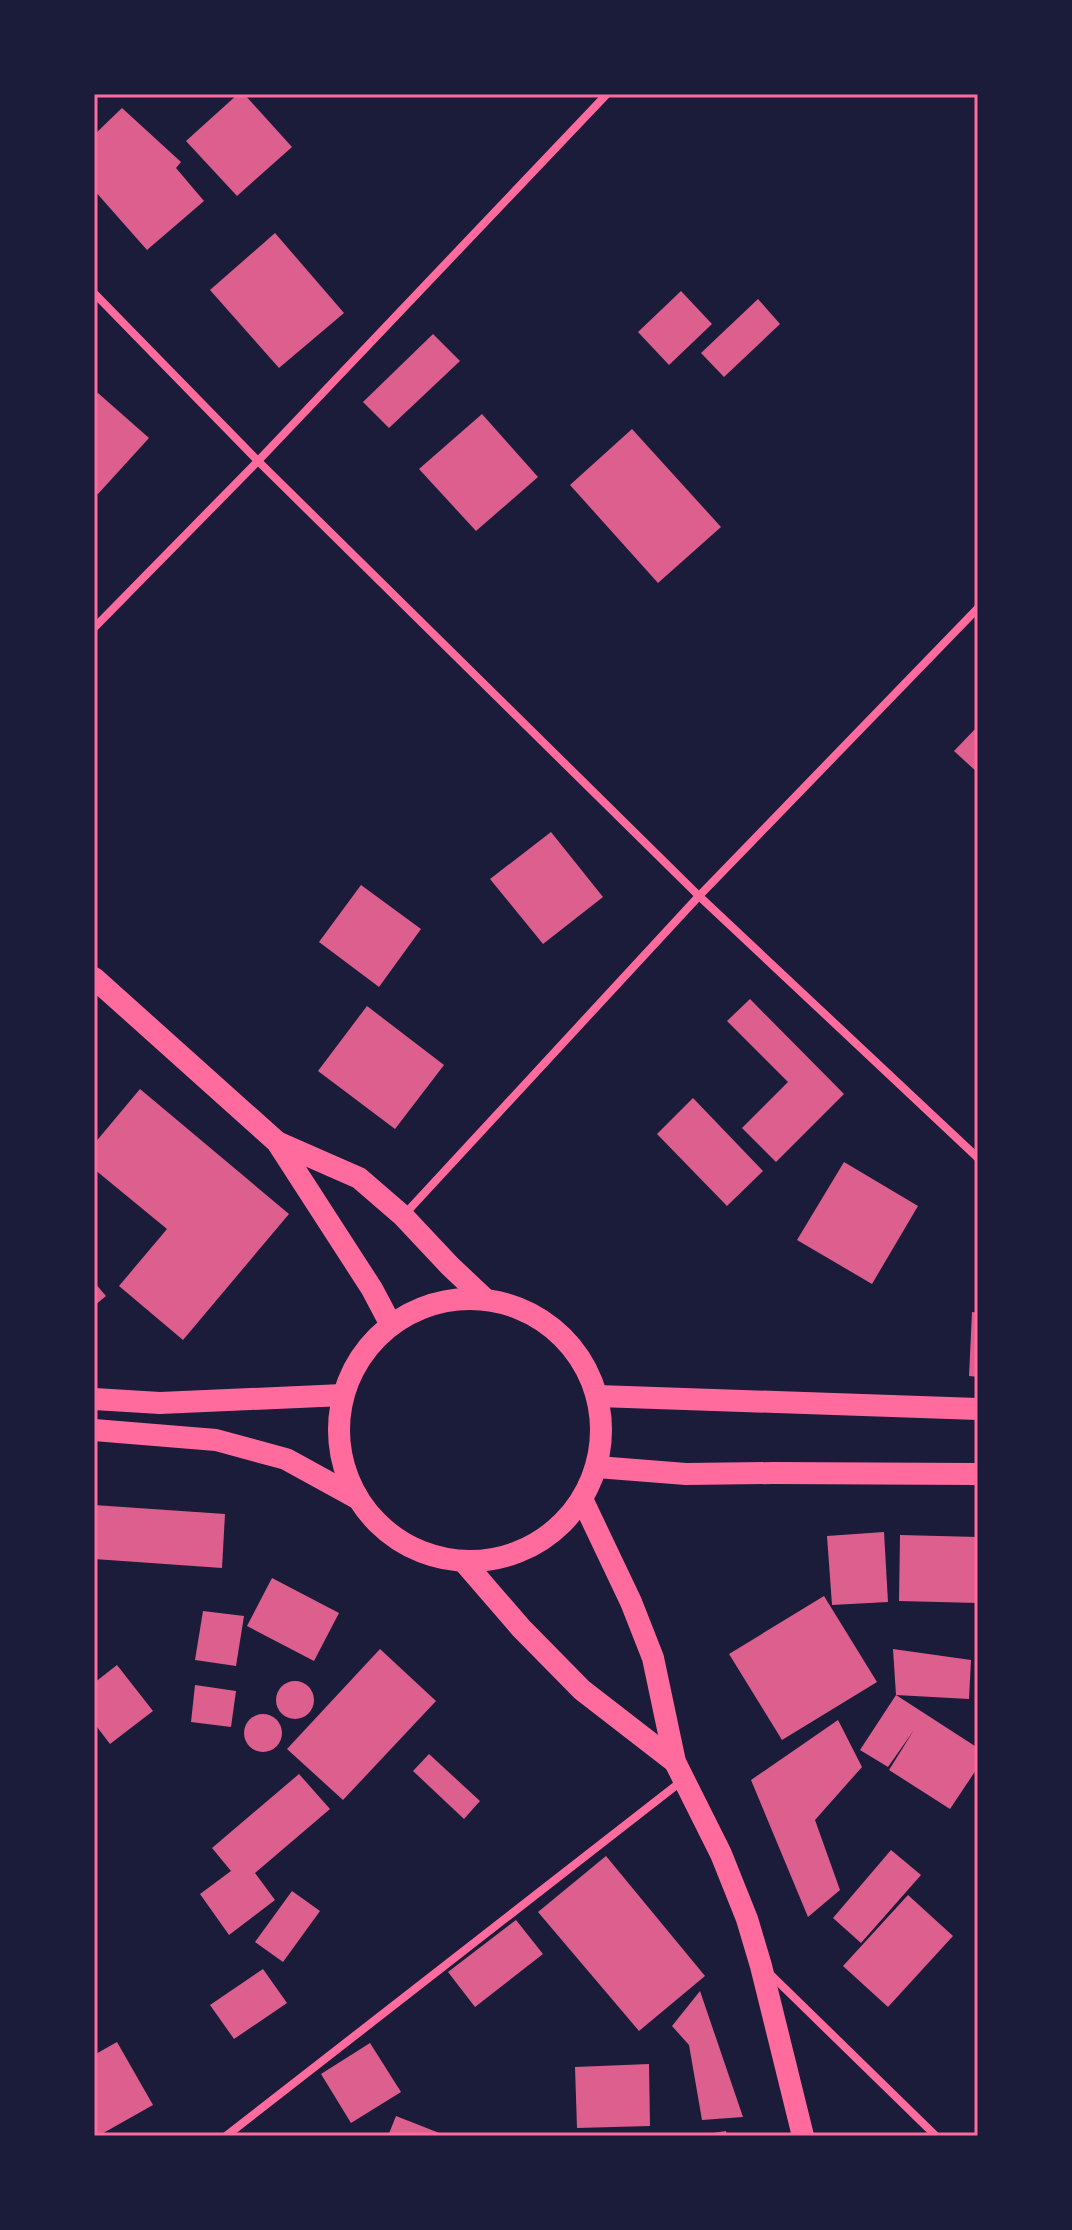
<svg xmlns="http://www.w3.org/2000/svg" width="1072" height="2230" viewBox="0 0 1072 2230" font-family="'Roboto Condensed',sans-serif">
<style>
.building{fill:#dd5f8e}
.lines{fill:none;stroke-linecap:round;stroke-linejoin:round}
.minor{stroke:#ff6b9d;stroke-width:8}
.trunk{stroke:#ff6b9d;stroke-width:22}
.neatline{fill:none;stroke:#ff6b9d;stroke-width:3}
</style>
<rect width="100%" height="100%" fill="#1b1b3a"/>
<g class="building">
<path d="M 238,94 L 244,94 L 292,147 L 237,196 L 186,141 Z"/>
<path d="M 122,108 L 181,162 L 176,168 L 204,201 L 147,250 L 94,190 L 94,135 Z"/>
<path d="M 275,233 L 344,313 L 279,368 L 210,290 Z"/>
<path d="M 681,291 L 712,324 L 669,365 L 638,332 Z"/>
<path d="M 758,299 L 780,324 L 724,377 L 701,353 Z"/>
<path d="M 433,334 L 460,361 L 389,428 L 363,402 Z"/>
<path d="M 98,393 L 149,438 L 98,494 L 94,491 L 94,397 Z"/>
<path d="M 482,414 L 538,477 L 476,531 L 419,469 Z"/>
<path d="M 632,429 L 721,527 L 658,583 L 570,485 Z"/>
<path d="M 978,726 L 978,773 L 954,751 Z"/>
<path d="M 551,832 L 603,897 L 543,944 L 490,879 Z"/>
<path d="M 361,885 L 421,929 L 379,987 L 319,942 Z"/>
<path d="M 750,999 L 844,1094 L 776,1162 L 742,1128 L 788,1082 L 727,1021 Z"/>
<path d="M 367,1006 L 444,1065 L 395,1129 L 318,1071 Z"/>
<path d="M 140,1089 L 289,1214 L 183,1340 L 119,1286 L 167,1229 L 94,1169 L 94,1144 Z"/>
<path d="M 693,1098 L 763,1171 L 727,1206 L 657,1134 Z"/>
<path d="M 844,1162 L 918,1206 L 872,1284 L 797,1240 Z"/>
<path d="M 94,1282 L 106,1296 L 94,1306 Z"/>
<path d="M 972,1312 L 978,1313 L 978,1377 L 969,1376 Z"/>
<path d="M 94,1505 L 225,1514 L 222,1568 L 94,1559 Z"/>
<path d="M 884,1532 L 888,1602 L 832,1605 L 827,1536 Z"/>
<path d="M 900,1535 L 978,1537 L 978,1603 L 899,1601 Z"/>
<path d="M 272,1578 L 339,1613 L 314,1661 L 247,1626 Z"/>
<path d="M 824,1596 L 877,1682 L 782,1740 L 729,1654 Z"/>
<path d="M 203,1611 L 244,1616 L 236,1666 L 195,1660 Z"/>
<path d="M 380,1649 L 436,1701 L 343,1800 L 287,1749 Z"/>
<path d="M 893,1649 L 971,1660 L 969,1699 L 896,1695 Z"/>
<path d="M 117,1665 L 153,1711 L 110,1744 L 94,1723 L 94,1683 Z"/>
<circle cx="295" cy="1700" r="19"/>
<path d="M 195,1685 L 236,1691 L 231,1727 L 191,1722 Z"/>
<path d="M 896,1695 L 978,1748 L 978,1767 L 950,1809 L 889,1770 L 914,1730 L 888,1767 L 860,1750 Z"/>
<circle cx="263" cy="1733" r="19"/>
<path d="M 838,1720 L 862,1767 L 815,1820 L 840,1890 L 808,1917 L 751,1780 Z"/>
<path d="M 429,1754 L 480,1801 L 464,1819 L 413,1771 Z"/>
<path d="M 299,1774 L 330,1809 L 255,1873 L 275,1900 L 229,1935 L 200,1894 L 231,1871 L 212,1848 Z"/>
<path d="M 891,1850 L 921,1875 L 861,1943 L 833,1918 Z"/>
<path d="M 606,1856 L 705,1976 L 639,2031 L 538,1912 Z"/>
<path d="M 292,1891 L 320,1911 L 283,1962 L 255,1942 Z"/>
<path d="M 908,1895 L 953,1936 L 888,2007 L 843,1966 Z"/>
<path d="M 516,1920 L 543,1954 L 475,2007 L 448,1972 Z"/>
<path d="M 263,1969 L 287,2003 L 234,2039 L 210,2005 Z"/>
<path d="M 700,1991 L 743,2117 L 702,2120 L 689,2045 L 672,2026 Z"/>
<path d="M 117,2042 L 153,2105 L 98,2136 L 94,2136 L 94,2055 Z"/>
<path d="M 370,2043 L 401,2092 L 351,2123 L 321,2074 Z"/>
<path d="M 649,2064 L 650,2126 L 577,2128 L 575,2067 Z"/>
<path d="M 396,2116 L 447,2136 L 388,2136 Z"/>
<path d="M 726,2131 L 727,2136 L 708,2136 L 707,2134 Z"/>
</g>
<g class="lines">
<g class="minor">
<path d="M 94,293 L 258,461 L 699,896 L 978,1158"/>
<path d="M 94,628 L 258,461 L 607,94"/>
<path d="M 404,1215 L 699,896 L 978,608"/>
<path d="M 768,1972 L 936,2136"/>
<path d="M 226,2136 L 683,1780"/>
</g>
<g class="trunk">
<path d="M 94,978 L 277,1142 L 372,1289 L 391,1325"/>
<path d="M 277,1142 L 359,1178 L 403,1216 L 450,1266 L 486,1300"/>
<circle cx="470" cy="1430" r="131"/>
<path d="M 598,1396 L 978,1409"/>
<path d="M 94,1399 L 160,1403 L 343,1395"/>
<path d="M 94,1430 L 216,1440 L 286,1459 L 357,1498"/>
<path d="M 597,1467 L 686,1474 L 773,1473 L 978,1474"/>
<path d="M 582,1499 L 631,1602 L 653,1658 L 675,1762 L 721,1854 L 747,1919 L 761,1966 L 803,2136"/>
<path d="M 464,1562 L 521,1628 L 582,1690 L 675,1762"/>
</g>
</g>
<rect width="1072" height="2230" fill="none" stroke="#1b1b3a" stroke-width="192"/>
<rect x="96" y="96" width="880" height="2038" class="neatline"/>
</svg>
